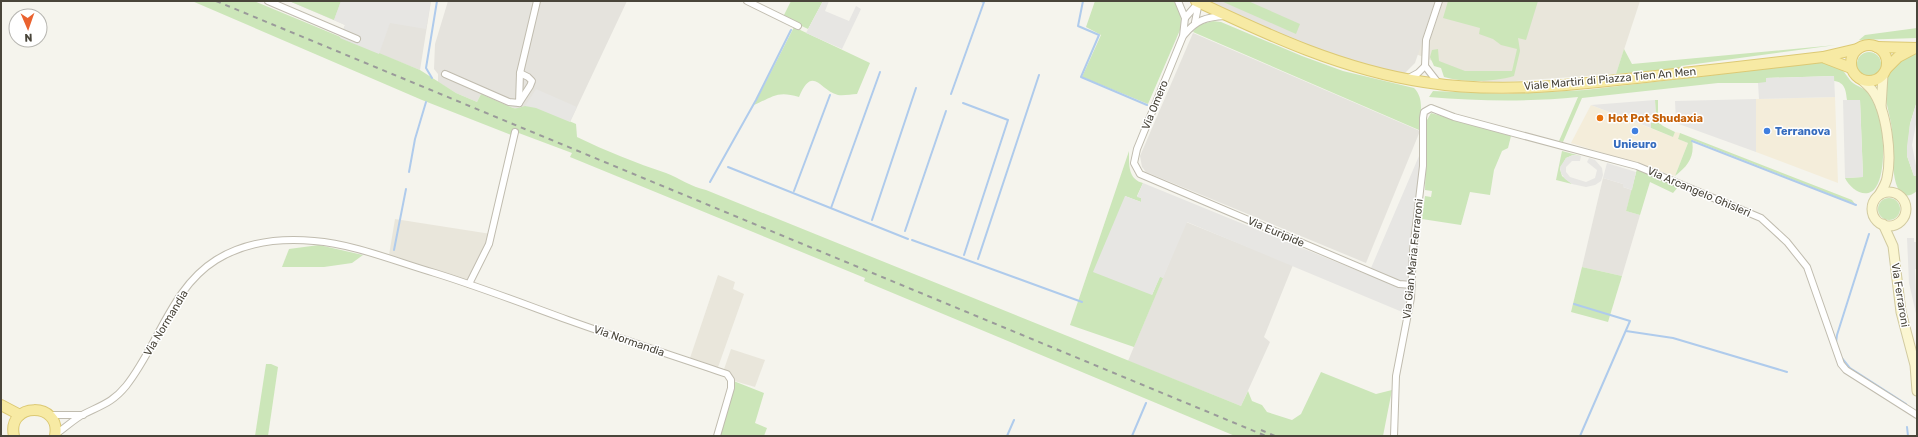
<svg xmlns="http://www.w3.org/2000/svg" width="1918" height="437" viewBox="0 0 1918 437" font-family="Rubik,sans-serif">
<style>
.residential{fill:#e9e6db}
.commercial{fill:#f4edda}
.industrial{fill:#e5e3dd}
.green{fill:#cce6b9}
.parking{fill:#e7e6e3}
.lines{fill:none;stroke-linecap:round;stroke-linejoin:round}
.stream{stroke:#afcbec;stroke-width:2}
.minor-casing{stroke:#c0bcaf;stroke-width:8}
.secondary-casing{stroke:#d1caa0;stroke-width:11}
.primary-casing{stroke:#dcc974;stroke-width:12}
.minor{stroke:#fff;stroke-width:6}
.secondary{stroke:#fbf6d1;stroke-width:9}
.primary{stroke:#f7eaa4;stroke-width:10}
.rail{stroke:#9a9a9a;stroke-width:2;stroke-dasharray:5 5;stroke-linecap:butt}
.food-dot{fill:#e8710a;stroke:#fff;stroke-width:1.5}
.shop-dot{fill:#3f7fe0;stroke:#fff;stroke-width:1.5}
.labels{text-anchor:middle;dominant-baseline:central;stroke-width:3;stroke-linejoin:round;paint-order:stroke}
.street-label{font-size:11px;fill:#49453a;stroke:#fff}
.food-label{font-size:11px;font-weight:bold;fill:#c56008;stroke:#fff;text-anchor:start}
.shop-label{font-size:11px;font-weight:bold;fill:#366cbe;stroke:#fff;text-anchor:start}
</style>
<rect width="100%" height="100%" fill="#f5f4ed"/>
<g class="residential">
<path d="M 1288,1 L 1640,1 L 1616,74 L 1486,83 Z"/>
<path d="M 395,219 L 491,234 L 469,284 L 389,255 Z"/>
<path d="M 718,275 L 735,282 L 733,289 L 744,294 L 717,370 L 689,361 Z"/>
<path d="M 731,349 L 765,360 L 755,387 L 731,380 L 723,372 Z"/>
</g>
<g class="commercial">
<path d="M 1835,97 L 1838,183 L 1756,152 L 1756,99 Z"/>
<path d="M 1591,105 L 1673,137 L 1675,132 L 1680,133 L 1678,139 L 1688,143 L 1675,176 L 1571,143 Z"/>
</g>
<g class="industrial">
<path d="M 289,1 L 431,1 L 420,70 L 340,38 L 345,25 Z"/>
<path d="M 448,1 L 627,1 L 570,122 L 536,108 L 513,108 L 481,94 L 477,102 L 456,93 L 438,82 L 438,74 L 434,69 L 435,44 Z"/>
<path d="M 1207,1 L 1436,1 L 1415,63 L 1403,75 L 1360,64 L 1314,49 Z"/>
<path d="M 1193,33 L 1420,131 L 1366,263 L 1146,172 L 1142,167 L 1140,156 Z"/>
<path d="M 1603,178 L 1623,184 L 1623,187 L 1632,190 L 1626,211 L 1640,215 L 1622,276 L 1582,267 Z"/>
<path d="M 1186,222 L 1293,265 L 1264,337 L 1270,342 L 1241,406 L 1128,361 Z"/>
</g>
<g class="green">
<path d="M 192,1 L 254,1 L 420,70 L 456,93 L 477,102 L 481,94 L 513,108 C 518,109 520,107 525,106 C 536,104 565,120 576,124 L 577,137 C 606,151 636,163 666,173 C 679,178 691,187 706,190 L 1241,406 L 1248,391 L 1252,401 L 1262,405 L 1267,412 L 1292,420 L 1301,414 L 1321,372 L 1376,394 L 1392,390 L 1383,436 L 1235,436 L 864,281 L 865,278 L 570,157 L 572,153 L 516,132 L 514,136 L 422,100 Z"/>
<path d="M 289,1 L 341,1 L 334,20 Z"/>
<path d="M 791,1 L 823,1 L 808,29 L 783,17 Z"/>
<path d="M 1095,1 L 1173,1 C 1181,9 1182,19 1180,30 L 1148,104 L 1082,77 L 1101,35 L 1086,27 Z"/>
<path d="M 1221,1 L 1248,1 L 1300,24 L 1296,34 Z"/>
<path d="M 1448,1 L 1538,1 L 1526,40 L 1518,38 L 1520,51 L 1514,76 C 1493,82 1464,83 1444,77 L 1441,68 L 1434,66 L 1430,57 L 1432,50 L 1438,49 L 1439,61 L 1465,71 L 1512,71 L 1517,49 L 1501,45 L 1493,39 L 1479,34 L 1480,28 L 1443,18 Z"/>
<path d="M 1213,21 L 1221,22 L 1302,56 L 1343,71 L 1414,88 C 1425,99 1420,115 1419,130 L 1193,32 L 1198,25 Z"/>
<path d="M 794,27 L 870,63 L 857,94 C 851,94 844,96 838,95 C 820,91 813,64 799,97 C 777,90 773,97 754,105 Z"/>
<path d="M 1917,28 L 1917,38 L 1859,40 L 1865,35 Z"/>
<path d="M 1836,45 L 1681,66 L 1680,69 L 1616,74 L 1624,49 L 1632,64 Z"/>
<circle cx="1869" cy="64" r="12"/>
<path d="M 1913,54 L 1917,54 L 1917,101 L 1910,124 L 1907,156 L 1914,176 L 1917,175 L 1917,191 C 1888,214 1893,141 1892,129 C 1890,112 1881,92 1887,75 C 1891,64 1904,59 1913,54 Z"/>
<path d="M 1824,62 C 1830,64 1837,65 1841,69 C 1846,73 1848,79 1853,83 C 1859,87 1866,89 1871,95 C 1884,112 1888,169 1876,187 C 1867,201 1850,189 1845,178 L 1863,177 L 1860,100 L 1847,100 C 1846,91 1845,82 1834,81 L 1834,76 L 1766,78 L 1766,83 L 1718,83 L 1582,98 L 1563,142 L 1559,141 L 1578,97 C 1529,102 1478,101 1429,97 L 1433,91 L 1508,94 L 1585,90 Z"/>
<path d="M 1655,100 L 1658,100 L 1658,122 L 1663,126 L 1675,132 L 1673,137 L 1651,128 L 1651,123 L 1656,123 Z"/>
<path d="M 1431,113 L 1511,136 L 1508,148 L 1502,151 L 1494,170 L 1490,195 L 1470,192 L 1461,225 L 1422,219 L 1425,196 L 1431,197 L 1432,191 L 1425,190 L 1427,120 Z"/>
<path d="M 1680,133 L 1852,200 L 1855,204 L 1692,140 C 1695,157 1688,166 1675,176 L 1688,143 L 1678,139 Z"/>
<path d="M 1129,151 C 1129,165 1128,179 1143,183 L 1137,196 L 1141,198 L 1141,202 L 1125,196 L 1152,295 L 1160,276 L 1163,278 L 1134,347 L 1070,325 Z"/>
<path d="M 1562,151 L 1581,156 L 1573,155 L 1566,158 L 1560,169 L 1562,176 L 1572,184 L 1556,180 Z"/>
<path d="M 1637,169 L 1678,187 L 1673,193 L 1650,182 L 1640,215 L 1626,211 Z"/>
<circle cx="1889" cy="209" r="11"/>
<path d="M 319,245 L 363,255 L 352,263 L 324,267 L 282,267 L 289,249 Z"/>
<path d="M 1582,267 L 1622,276 L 1608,322 L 1571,312 Z"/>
<path d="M 266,364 L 271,364 L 278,367 L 268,436 L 255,436 Z"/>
<path d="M 731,380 L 764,393 L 755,423 L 767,428 L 764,436 L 717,436 Z"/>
</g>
<g class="parking">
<path d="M 341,1 L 431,1 L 426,29 L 390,23 L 379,54 L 340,38 L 345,25 L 334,20 Z"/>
<path d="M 823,1 L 829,1 L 825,11 L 849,21 L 856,6 L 861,9 L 842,49 L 806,33 Z"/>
<path d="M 1834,76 L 1835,97 L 1759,99 L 1758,83 L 1766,82 L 1766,78 Z"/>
<path d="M 536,89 L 577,107 L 570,122 L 536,108 L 525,106 Z"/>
<path d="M 1756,99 L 1756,152 L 1676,123 L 1675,101 Z"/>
<path d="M 1655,100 L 1656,123 L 1651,123 L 1651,128 L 1591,105 Z"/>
<path d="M 1843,100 L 1860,100 L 1863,177 L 1845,178 Z"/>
<path d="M 1917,101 L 1917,119 L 1912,145 L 1917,171 L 1917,175 L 1914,176 L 1907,156 L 1907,146 L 1910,124 Z"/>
<path d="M 1573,155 L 1581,156 L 1580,161 L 1572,161 L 1566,167 L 1566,172 L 1570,177 L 1586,182 L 1595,178 L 1597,170 L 1587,162 L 1589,158 L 1595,160 L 1602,168 L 1603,175 L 1601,181 L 1595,185 L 1586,187 L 1572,184 L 1565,179 L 1561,173 L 1560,167 L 1566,158 Z"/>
<path d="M 1419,156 L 1421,161 L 1407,314 L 1187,222 L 1163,278 L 1160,277 L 1152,295 L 1093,272 L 1125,196 L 1141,202 L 1141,198 L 1137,197 L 1143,183 L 1368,275 Z"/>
<path d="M 1607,163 L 1636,172 L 1632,190 L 1623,187 L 1623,184 L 1603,178 Z"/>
<path d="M 1907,238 L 1914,238 L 1914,242 L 1917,242 L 1917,269 L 1915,269 L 1917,318 L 1909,283 Z"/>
</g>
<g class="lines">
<g class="stream">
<path d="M 1083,1 L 1078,26 L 1099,35 L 1081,77 L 1147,105"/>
<path d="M 432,78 L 426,68 L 437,1"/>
<path d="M 951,94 L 984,2 L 981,1"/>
<path d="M 963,103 L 1008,120 L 964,255"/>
<path d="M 1692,141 L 1856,205"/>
<path d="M 728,167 L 908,239"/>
<path d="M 409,172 L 415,139 L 426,102"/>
<path d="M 710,182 L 756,100 L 791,30"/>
<path d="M 794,191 L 830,95"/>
<path d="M 831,208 L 880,72"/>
<path d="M 872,220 L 916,88"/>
<path d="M 905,231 L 946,111"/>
<path d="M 912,240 L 1082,302"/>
<path d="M 394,250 L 406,189"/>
<path d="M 978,259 L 1039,75"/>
<path d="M 1574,304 L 1630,321 L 1580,436"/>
<path d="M 1626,331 L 1673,338 L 1787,372"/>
<path d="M 1836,343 L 1837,335 L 1869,234"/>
<path d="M 1842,358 L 1850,368 L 1906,404"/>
<path d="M 1907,427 L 1908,436"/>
<path d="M 1007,436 L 1014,420"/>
<path d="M 1132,436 L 1146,403"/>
</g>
<g class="minor-casing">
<g id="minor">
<path d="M 268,1 L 357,39"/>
<path d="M 747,1 L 798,26"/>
<path d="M 1178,1 L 1185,18 L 1183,36 L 1137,149 L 1134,163 L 1140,174 L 1399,284 L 1412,285"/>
<path d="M 1185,18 L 1199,2"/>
<path d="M 1195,22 L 1199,2"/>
<path d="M 1184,35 C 1196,20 1206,17 1225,16"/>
<path d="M 445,74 L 509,102 L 519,103 L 520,73 L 537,1"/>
<path d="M 1407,79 L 1418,73 L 1425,66"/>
<path d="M 1439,84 L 1425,66 L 1426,40 L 1439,1"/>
<path d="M 519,103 L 530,86 L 532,81 L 528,77 L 520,73"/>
<path d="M 469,284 L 489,244 L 515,132"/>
<path d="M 49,415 L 83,415"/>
<path d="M 56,434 C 65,428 74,419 84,414 C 102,405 113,402 126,386 C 158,346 171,288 216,260 C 245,242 281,238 314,241 C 354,244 397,262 435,273 C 480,287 524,304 568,320 C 621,339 674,356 727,374 L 731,380 L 731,388 L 717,436"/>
<path d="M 1394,436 L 1396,376 L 1411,298 L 1413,250 L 1423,166 L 1423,118 L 1424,112 L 1431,108 L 1454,117 L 1637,166 L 1761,218 L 1787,242 L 1807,267 L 1841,364 L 1846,370 L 1917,415"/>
</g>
</g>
<g class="secondary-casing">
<g id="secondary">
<path d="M 1861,79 C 1865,83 1869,86 1872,90 C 1887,110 1892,155 1887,178 C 1886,184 1882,190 1879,195"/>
<path d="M 1881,107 L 1883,75"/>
<circle cx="1889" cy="209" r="17"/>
<path d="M 1883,224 L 1893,246 L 1901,312 L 1915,365 L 1917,391"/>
</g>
</g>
<g class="primary-casing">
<g id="primary">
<path d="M 1196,1 C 1270,36 1343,70 1424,82 C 1497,94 1573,85 1646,77 C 1705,71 1764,64 1823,57 L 1857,49"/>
<circle cx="1869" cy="63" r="18"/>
<path d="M 1877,47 L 1917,48"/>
<path d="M 1825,58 L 1851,68"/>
<path d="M 1887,68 L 1898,57 L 1915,48"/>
<path d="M 1,405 L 20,415"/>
<path d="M 14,436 C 6,402 62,401 55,436"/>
</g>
</g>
<use href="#minor" class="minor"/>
<use href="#secondary" class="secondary"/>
<use href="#primary" class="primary"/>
<g class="rail">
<path d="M 216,1 L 1266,436"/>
<path d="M 1261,430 L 1275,436"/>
</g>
</g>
<circle class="food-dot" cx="1600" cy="118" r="4"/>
<g class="shop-dot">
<circle cx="1635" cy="131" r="4"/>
<circle cx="1767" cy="131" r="4"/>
</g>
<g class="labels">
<g class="street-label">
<text transform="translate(1610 79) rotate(-5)">Viale Martiri di Piazza Tien An Men</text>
<text transform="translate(1155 105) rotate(-68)">Via Omero</text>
<text transform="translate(1699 192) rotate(23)">Via Arcangelo Ghisleri</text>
<text transform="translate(1276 232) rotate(23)">Via Euripide</text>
<text transform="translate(1413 259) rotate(-84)">Via Gian Maria Ferraroni</text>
<text transform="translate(1900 295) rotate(81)">Via Ferraroni</text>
<text transform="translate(166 323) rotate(-59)">Via Normandia</text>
<text transform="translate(629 341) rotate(19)">Via Normandia</text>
</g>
<g class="food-label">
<text x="1608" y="118">Hot Pot Shudaxia</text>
</g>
<g class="shop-label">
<text x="1775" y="131">Terranova</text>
<text x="1635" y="144" text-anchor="middle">Unieuro</text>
</g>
</g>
<rect width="1918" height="437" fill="none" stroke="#49453a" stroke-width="4"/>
<g transform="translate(28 28) rotate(178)"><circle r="19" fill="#ffffff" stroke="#b6b5b0"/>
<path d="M0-3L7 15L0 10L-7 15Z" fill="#ea622f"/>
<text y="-6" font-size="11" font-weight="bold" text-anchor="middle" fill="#49453a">N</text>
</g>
</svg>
